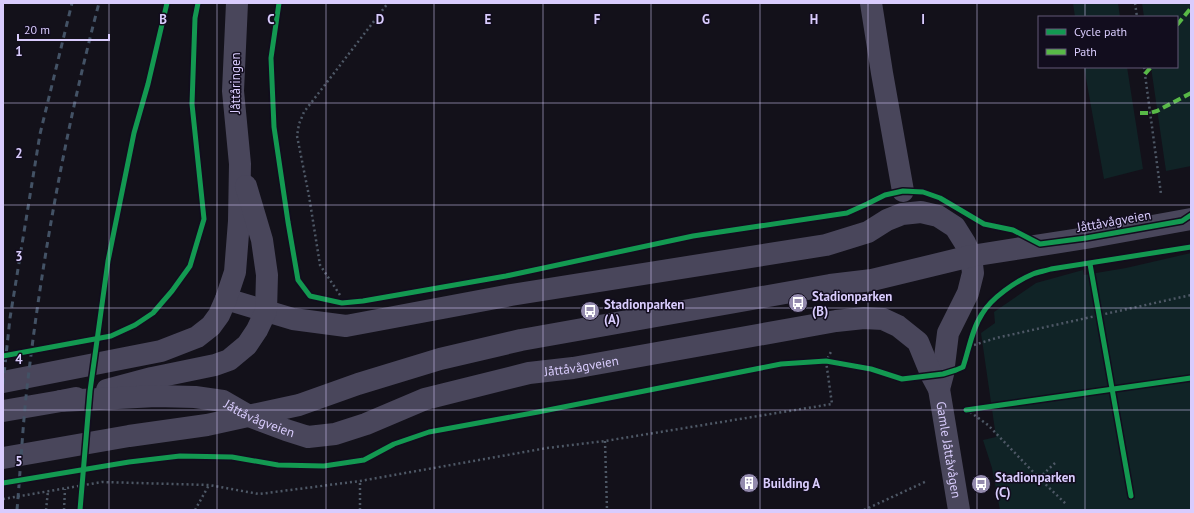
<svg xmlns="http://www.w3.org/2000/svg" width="1194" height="513" viewBox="0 0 1194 513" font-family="'PT Sans',sans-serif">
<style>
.green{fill:#102326}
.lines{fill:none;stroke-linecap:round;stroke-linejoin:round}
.path{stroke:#4e5866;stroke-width:2.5;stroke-dasharray:2 3;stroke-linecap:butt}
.minor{stroke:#49465b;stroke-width:22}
.rail{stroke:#435265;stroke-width:3;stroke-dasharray:6 5;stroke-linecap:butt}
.quiet{stroke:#58b947;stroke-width:4;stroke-dasharray:8 4;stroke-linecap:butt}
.cycleway-casing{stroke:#120d1e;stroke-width:8}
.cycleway{stroke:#139951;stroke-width:5}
.grid{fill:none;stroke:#d9ccfd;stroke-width:1;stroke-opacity:0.55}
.labels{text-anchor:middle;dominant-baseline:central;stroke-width:3;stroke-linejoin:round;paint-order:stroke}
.street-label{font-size:13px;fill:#d9ccfd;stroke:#120d1e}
.poi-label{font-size:13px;font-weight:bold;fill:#d9ccfd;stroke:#120d1e;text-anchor:start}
.grid-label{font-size:13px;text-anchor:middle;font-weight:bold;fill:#d9ccfd;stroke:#120d1e;stroke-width:3;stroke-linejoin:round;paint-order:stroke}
</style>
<rect width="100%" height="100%" fill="#13111a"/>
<g class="green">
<path d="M 1073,3 L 1118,3 L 1120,17 L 1075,17 Z"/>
<path d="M 1142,3 L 1191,3 L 1191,166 L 1166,171 L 1151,67 L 1177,67 L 1177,17 L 1144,17 Z"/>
<path d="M 1084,67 L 1127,67 L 1143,169 L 1104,179 Z"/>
<path d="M 1191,253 L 1191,510 L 1000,510 L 992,468 L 983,440 L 996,437 L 981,333 L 995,323 L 994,312 L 1036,283 L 1083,270 L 1084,275 L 1126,268 Z"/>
</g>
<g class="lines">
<g class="path">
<path d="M 1135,3 L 1137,17"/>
<path d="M 1144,67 L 1161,194"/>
<path d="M 340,295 L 320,265 L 309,196 L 297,136 L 299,124 L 304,112 L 388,3"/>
<path d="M 974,345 L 996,338 L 1191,295"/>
<path d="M 970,412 L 988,425 L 1039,478 L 1067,505"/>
<path d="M 605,441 L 607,510"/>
<path d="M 1039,478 L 1055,463"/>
<path d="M 3,499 L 102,482 L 209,485 L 259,494 L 360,481 L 547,448 L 605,441 L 832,404 L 826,361 L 832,350"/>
<path d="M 46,510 L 48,491"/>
<path d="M 64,510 L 65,489"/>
<path d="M 195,510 L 209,485"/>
<path d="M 360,510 L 360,481"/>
<path d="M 864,510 L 927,481"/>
</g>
<g class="minor">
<path d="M 871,3 L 882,73 L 903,191"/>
<path d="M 226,299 L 293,319 L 346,326 L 511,295 L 826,245 L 868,232 L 887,220 L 902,214 L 921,212 L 938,216 L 955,227 L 965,243 L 971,256 L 973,273 L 968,293 L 948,333 L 943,374 L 939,389"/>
<path d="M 3,382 L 161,351 L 197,337 L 211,326 L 219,315 L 226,299 L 235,272 L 239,221 L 240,164 L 233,91 L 237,3"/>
<path d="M 107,390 L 152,378 L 215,365 L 229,360 L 247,345 L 257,330 L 266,311 L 267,275 L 262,240 L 246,186"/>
<path id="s1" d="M 61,401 L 156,396 L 195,397 L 223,401 L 249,416 L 286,430 L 308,437 L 335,434 L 366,424 L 425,399 L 529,373 L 573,368 L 836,321 L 864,318 L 883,319 L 898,326 L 918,342 L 932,376 L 939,389 L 959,510"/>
<path d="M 3,411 L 61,401 L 76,398"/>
<path d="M 3,458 L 129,436 L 207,425 L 299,405 L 358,384 L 440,359 L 521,340 L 830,285 L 872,280 L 971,256 L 1086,238 L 1191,219"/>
</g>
<g class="rail">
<path d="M 3,384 L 10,318 L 40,134 L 72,3"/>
<path d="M 17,510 C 21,464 23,417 29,371 C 44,247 67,124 99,3"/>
</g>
<g class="quiet">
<path d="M 1177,25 L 1191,8"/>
<path d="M 1145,74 L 1151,67"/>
<path d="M 1140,113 L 1150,113 L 1157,111 L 1191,93"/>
</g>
<g class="cycleway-casing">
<g id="cycleway">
<path d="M 279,3 L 271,58 L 274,127 L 288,222 L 298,280 L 310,296 L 342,303 L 363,301 L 506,276 L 693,236 L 847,213 L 867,204 L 885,195 L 903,191 L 923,192 L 940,198 L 984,224 L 1013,230 L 1040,244 L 1086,238 L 1182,221 L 1191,215"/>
<path d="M 1090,264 L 1131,496"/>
<path d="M 3,356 L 111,336 L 135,325 L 153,313 L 172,291 L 190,266 L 204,219 L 192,104 L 195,18 L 198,3"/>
<path d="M 966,410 L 1191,378"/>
<path d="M 3,483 L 129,462 L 180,456 L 232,457 L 278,465 L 324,466 L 364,460 L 394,444 L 429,432 L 538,412 L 781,364 L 826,361 L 871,369 L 902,379 L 943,374 L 956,370 L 963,367 C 969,349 972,329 982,314 C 991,298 1016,281 1033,274 C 1038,272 1045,271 1051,269 L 1191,247"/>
<path d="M 80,510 L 90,391 L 108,261 L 134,133 L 148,84 L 167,3"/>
</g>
</g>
<use href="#cycleway" class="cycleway"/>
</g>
<path class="grid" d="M 109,3 L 109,510M 217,3 L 217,510M 326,3 L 326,510M 434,3 L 434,510M 543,3 L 543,510M 651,3 L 651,510M 760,3 L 760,510M 868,3 L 868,510M 977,3 L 977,510M 1085,3 L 1085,17M 1085,67 L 1085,510M 3,103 L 1191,103M 3,205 L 1191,205M 3,308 L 1191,308M 3,410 L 1191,410"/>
<defs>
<g id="bus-disc" transform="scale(1)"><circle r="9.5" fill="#948bae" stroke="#120d1e"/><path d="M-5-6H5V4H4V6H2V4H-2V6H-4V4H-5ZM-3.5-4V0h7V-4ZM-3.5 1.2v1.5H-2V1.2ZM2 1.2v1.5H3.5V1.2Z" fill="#fff"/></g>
<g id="building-disc" transform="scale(1)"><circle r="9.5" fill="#948bae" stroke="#120d1e"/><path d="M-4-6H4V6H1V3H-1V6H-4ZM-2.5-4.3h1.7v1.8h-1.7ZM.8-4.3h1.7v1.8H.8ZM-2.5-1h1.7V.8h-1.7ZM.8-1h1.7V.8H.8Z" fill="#fff"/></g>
</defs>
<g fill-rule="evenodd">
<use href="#bus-disc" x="798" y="303"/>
<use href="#bus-disc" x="590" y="311"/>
<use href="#building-disc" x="749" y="483"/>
<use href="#bus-disc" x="981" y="484"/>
</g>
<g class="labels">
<g class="street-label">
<text transform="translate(235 83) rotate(-90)">Jåttåringen</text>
<text transform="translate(1114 221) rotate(-10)">Jåttåvågveien</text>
<text stroke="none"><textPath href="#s1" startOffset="539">Jåttåvågveien</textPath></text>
<text stroke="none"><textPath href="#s1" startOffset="203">Jåttåvågveien</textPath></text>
<text stroke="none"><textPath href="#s1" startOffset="1000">Gamle Jåttåvågen</textPath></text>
</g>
<g class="poi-label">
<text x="812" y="296">Stadionparken<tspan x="812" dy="15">(B)</tspan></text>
<text x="604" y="304">Stadionparken<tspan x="604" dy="15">(A)</tspan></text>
<text x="995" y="477">Stadionparken<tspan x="995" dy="15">(C)</tspan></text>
<text x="763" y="483">Building A</text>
</g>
</g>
<g class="grid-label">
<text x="163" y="24">B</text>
<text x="271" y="24">C</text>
<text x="380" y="24">D</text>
<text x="488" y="24">E</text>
<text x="597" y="24">F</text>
<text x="706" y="24">G</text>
<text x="814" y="24">H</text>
<text x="923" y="24">I</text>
<text x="19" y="56">1</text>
<text x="19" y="158">2</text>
<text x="19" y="261">3</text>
<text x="19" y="364">4</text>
<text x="19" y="466">5</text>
</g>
<rect width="1194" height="513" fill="none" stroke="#d9ccfd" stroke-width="8"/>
<rect x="1038" y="16" width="140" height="52" fill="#120d1e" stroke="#625977"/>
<rect x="1046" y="29" width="20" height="6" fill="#139951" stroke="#625977"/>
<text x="1074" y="36" font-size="12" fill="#d9ccfd">Cycle path</text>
<rect x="1046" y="49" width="20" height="6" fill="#58b947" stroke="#625977"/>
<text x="1074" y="56" font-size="12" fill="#d9ccfd">Path</text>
<path d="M18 34v6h91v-6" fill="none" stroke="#d9ccfd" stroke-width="2"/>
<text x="24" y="34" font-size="12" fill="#d9ccfd" stroke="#120d1e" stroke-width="3" paint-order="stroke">20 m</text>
</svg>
